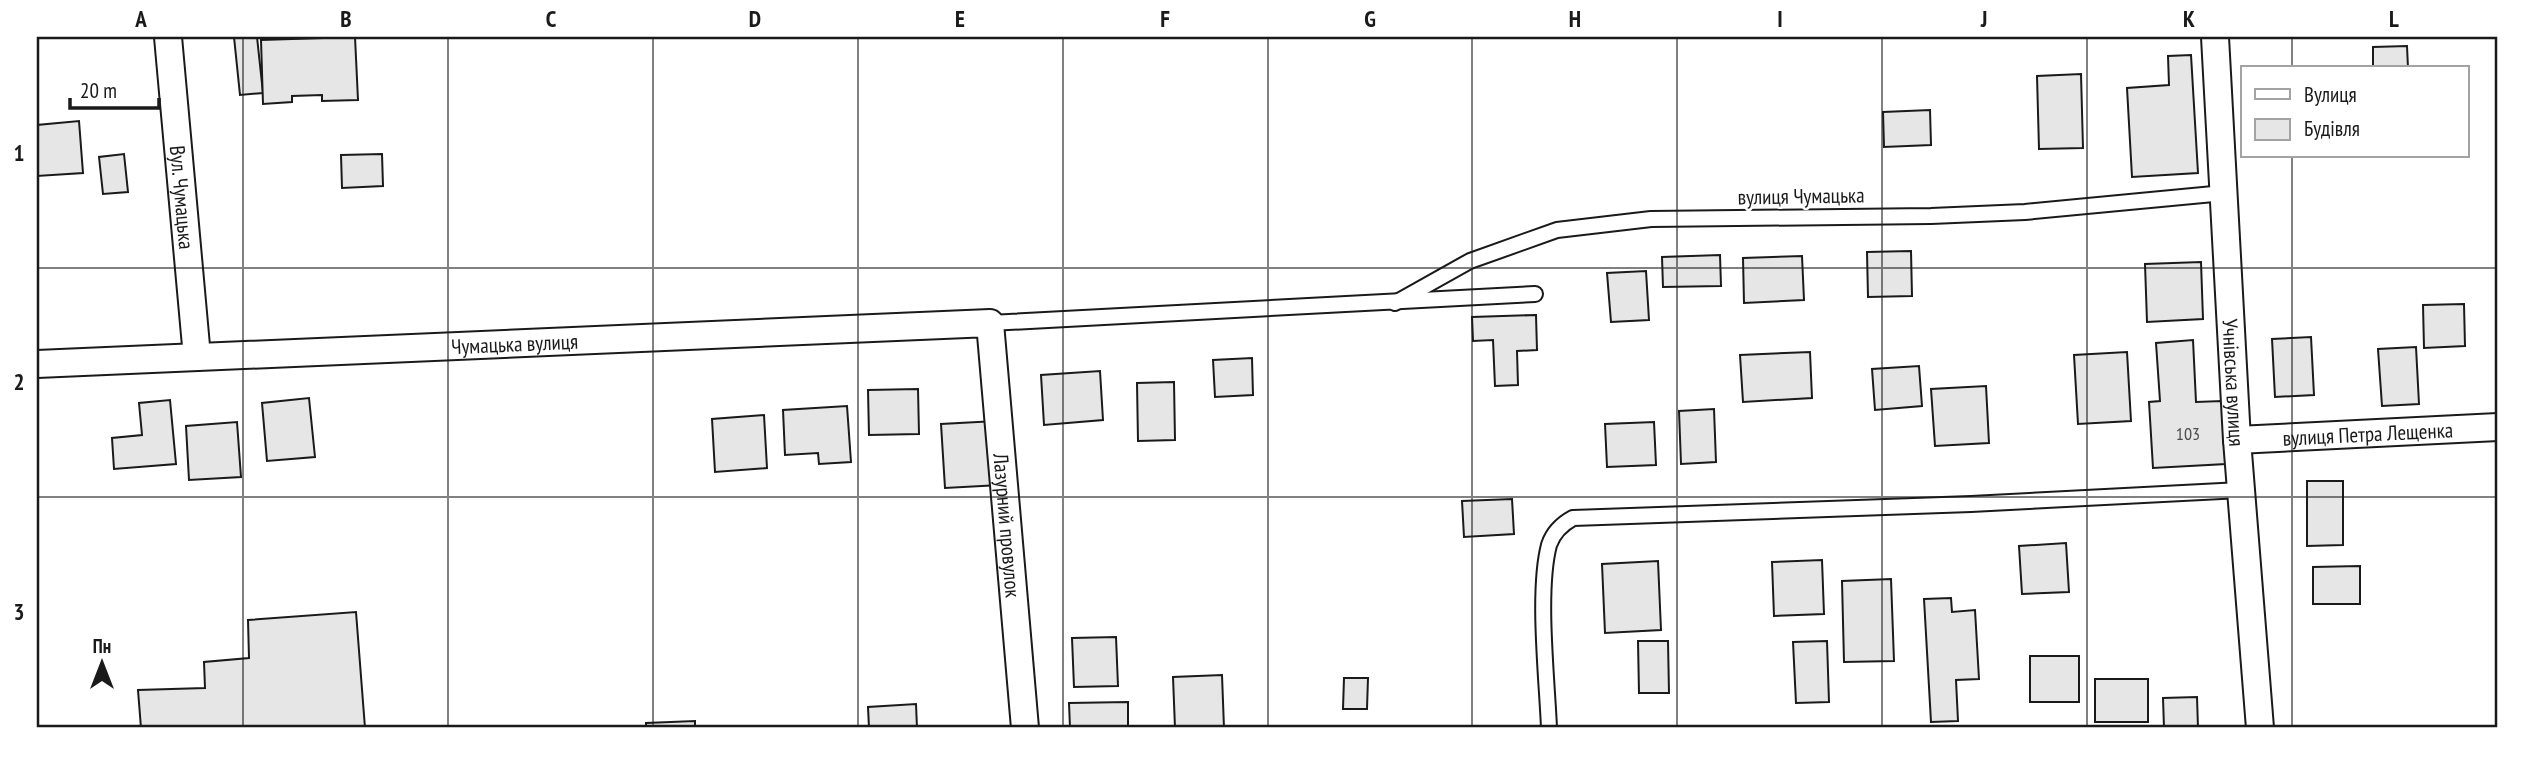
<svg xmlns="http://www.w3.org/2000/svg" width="2535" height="765" viewBox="0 0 2535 765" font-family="'PT Sans Narrow',sans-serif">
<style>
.building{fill:#e6e6e6;stroke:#1a1a1a;stroke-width:2}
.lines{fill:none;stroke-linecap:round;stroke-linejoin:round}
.service-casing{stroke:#1a1a1a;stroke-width:18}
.minor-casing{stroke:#1a1a1a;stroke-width:30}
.service{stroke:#fff;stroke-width:14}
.minor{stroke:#fff;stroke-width:26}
.grid{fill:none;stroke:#1a1a1a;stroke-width:2;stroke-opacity:0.55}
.labels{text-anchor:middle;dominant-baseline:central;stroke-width:5;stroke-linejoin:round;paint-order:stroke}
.number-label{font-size:18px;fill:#4d4d4d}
.street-label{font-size:21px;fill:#1a1a1a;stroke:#fff}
.neatline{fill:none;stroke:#1a1a1a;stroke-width:2.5}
.grid-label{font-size:23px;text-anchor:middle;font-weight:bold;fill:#1a1a1a}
</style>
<rect width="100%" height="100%" fill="#fff"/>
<g class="building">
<path d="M 234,37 L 257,37 L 263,93 L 240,95 Z"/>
<path d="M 355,37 L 358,100 L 322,101 L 322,95 L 292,96 L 292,102 L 263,104 L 261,40 Z"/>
<path d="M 2407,46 L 2408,68 L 2373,68 L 2373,47 Z"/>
<path d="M 2191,55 L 2198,173 L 2132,177 L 2127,88 L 2169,85 L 2168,56 Z"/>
<path d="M 2081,74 L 2083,148 L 2039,149 L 2037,76 Z"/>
<path d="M 1930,110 L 1931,145 L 1884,147 L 1883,112 Z"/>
<path d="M 79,121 L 83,173 L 37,176 L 37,125 Z"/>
<path d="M 124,154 L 128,192 L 103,194 L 99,157 Z"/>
<path d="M 382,154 L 383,186 L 342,188 L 341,155 Z"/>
<path d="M 1911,251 L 1912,296 L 1868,297 L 1867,252 Z"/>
<path d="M 1720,255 L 1721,286 L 1663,287 L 1662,257 Z"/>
<path d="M 1802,256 L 1804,300 L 1744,303 L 1743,258 Z"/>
<path d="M 2201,262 L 2203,319 L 2147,322 L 2145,264 Z"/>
<path d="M 1646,271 L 1649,320 L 1611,322 L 1607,273 Z"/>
<path d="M 2464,304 L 2465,346 L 2424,348 L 2423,305 Z"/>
<path d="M 1536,315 L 1537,350 L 1517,351 L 1518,385 L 1495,386 L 1493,340 L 1473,341 L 1472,317 Z"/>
<path d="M 2311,337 L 2314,395 L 2275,397 L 2272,339 Z"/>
<path d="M 2193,340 L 2196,402 L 2222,401 L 2226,464 L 2153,468 L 2149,402 L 2160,401 L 2156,343 Z"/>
<path d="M 2416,347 L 2419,404 L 2382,406 L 2378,349 Z"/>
<path d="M 1810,352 L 1812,398 L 1743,402 L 1740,355 Z"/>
<path d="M 2127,352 L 2131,421 L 2078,424 L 2074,355 Z"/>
<path d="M 1252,358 L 1253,395 L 1215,397 L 1213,360 Z"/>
<path d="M 1919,366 L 1922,406 L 1875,410 L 1872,369 Z"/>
<path d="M 1100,371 L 1103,420 L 1044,425 L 1041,375 Z"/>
<path d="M 1174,382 L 1175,440 L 1138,441 L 1137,383 Z"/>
<path d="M 1986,386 L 1989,443 L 1935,446 L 1931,389 Z"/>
<path d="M 918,389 L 919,434 L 869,435 L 868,390 Z"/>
<path d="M 309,398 L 315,457 L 267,461 L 262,403 Z"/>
<path d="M 170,400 L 176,464 L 114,469 L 112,438 L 142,435 L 139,403 Z"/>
<path d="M 847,406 L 851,462 L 819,464 L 818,453 L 785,455 L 783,410 Z"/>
<path d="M 1714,409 L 1716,462 L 1681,464 L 1679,411 Z"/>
<path d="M 764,415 L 767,468 L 715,472 L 712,419 Z"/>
<path d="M 996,421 L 1000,485 L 945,488 L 941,424 Z"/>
<path d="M 237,422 L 241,477 L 189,480 L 186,426 Z"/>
<path d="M 1654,422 L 1656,465 L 1607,467 L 1605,424 Z"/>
<path d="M 2307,481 L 2343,481 L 2343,545 L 2307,546 Z"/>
<path d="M 1512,499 L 1514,534 L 1464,537 L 1462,501 Z"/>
<path d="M 2066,543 L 2069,592 L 2022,594 L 2019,546 Z"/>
<path d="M 1822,560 L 1824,614 L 1774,616 L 1772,562 Z"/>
<path d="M 1658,561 L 1661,630 L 1605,633 L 1602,564 Z"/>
<path d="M 2360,566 L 2360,604 L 2313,604 L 2313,567 Z"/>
<path d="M 1891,579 L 1894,661 L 1844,662 L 1842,581 Z"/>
<path d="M 1951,598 L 1952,612 L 1975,610 L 1979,679 L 1956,680 L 1958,721 L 1931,722 L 1924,599 Z"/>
<path d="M 356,612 L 365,728 L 141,728 L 138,690 L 205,688 L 204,662 L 249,658 L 248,620 Z"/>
<path d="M 1116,637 L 1118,686 L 1074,687 L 1072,638 Z"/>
<path d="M 1638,641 L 1668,641 L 1669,693 L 1639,693 Z"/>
<path d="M 1827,641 L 1829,702 L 1796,703 L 1793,642 Z"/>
<rect x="2030" y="656" width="49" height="46"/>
<path d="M 1222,675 L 1224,728 L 1175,728 L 1173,677 Z"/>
<path d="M 1344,678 L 1368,678 L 1367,709 L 1343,709 Z"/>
<rect x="2095" y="679" width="53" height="43"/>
<path d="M 2197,697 L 2198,728 L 2164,728 L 2163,698 Z"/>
<path d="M 1128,702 L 1128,728 L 1070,728 L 1069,703 Z"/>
<path d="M 916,704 L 917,728 L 869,728 L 868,707 Z"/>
<path d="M 695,721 L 695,728 L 646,728 L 646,723 Z"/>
</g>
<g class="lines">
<g class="service-casing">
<g id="service">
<path d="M 1395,303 L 1470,261 L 1557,230 L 1651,219 L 1931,216 L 2025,212 L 2224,193"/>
<path d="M 990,323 L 1535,294"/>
<path d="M 1549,728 C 1547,679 1537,591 1549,545 C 1553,533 1562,524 1573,518 L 1971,504 L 2241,490"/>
</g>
</g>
<g class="minor-casing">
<g id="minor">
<path id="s1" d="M 168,37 L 197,357"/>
<path id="s2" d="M 2215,37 L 2237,440 L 2260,728"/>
<path id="s3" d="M 37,364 L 990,323 L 1025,728"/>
<path id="s4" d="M 2237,440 L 2498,427"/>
</g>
</g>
<use href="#service" class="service"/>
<use href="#minor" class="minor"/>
</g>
<path class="grid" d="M 243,37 L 243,728M 448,37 L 448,728M 653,37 L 653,728M 858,37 L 858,728M 1063,37 L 1063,728M 1268,37 L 1268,728M 1472,37 L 1472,728M 1677,37 L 1677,728M 1882,37 L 1882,728M 2087,37 L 2087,728M 2292,37 L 2292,68M 2292,156 L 2292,728M 37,268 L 2498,268M 37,497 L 2498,497"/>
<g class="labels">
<g class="number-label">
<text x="2188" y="433">103</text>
</g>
<g class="street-label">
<text transform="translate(1801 196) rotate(-1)">вулиця Чумацька</text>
<text stroke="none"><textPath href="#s1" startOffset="161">Вул. Чумацька</textPath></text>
<text stroke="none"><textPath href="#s3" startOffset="478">Чумацька вулиця</textPath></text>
<text stroke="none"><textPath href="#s2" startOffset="346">Учнівська вулиця</textPath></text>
<text stroke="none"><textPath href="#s4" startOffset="131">вулиця Петра Лещенка</textPath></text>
<text stroke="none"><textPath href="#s3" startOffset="1157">Лазурний провулок</textPath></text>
</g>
</g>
<rect width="2535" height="765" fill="none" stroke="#ffffff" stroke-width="77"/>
<rect x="2241" y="66" width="228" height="91" fill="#ffffff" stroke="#a3a3a3" stroke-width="2"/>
<rect x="2255" y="89" width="35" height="10" fill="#ffffff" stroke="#a3a3a3" stroke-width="2"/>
<text x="2304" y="102" font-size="21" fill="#1a1a1a">Вулиця</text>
<rect x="2255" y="119" width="35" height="21" fill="#e6e6e6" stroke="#a3a3a3" stroke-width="2"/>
<text x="2304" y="136" font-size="21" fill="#1a1a1a">Будівля</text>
<g transform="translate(102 663)" stroke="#ffffff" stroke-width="5" paint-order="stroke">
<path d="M0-5L12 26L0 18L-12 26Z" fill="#1a1a1a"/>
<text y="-10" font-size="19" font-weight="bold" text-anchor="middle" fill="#1a1a1a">Пн</text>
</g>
<path d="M70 98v10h89v-10" fill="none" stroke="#1a1a1a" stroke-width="3.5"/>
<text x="80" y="98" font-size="21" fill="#1a1a1a" stroke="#ffffff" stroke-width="5" paint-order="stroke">20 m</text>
<rect x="38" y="38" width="2458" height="688" class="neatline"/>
<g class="grid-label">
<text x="141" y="27">A</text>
<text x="346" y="27">B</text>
<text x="551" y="27">C</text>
<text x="755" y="27">D</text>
<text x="960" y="27">E</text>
<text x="1165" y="27">F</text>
<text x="1370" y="27">G</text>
<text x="1575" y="27">H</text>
<text x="1780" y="27">I</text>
<text x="1984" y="27">J</text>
<text x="2189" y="27">K</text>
<text x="2394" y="27">L</text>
<text x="19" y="161">1</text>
<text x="19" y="390">2</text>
<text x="19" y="620">3</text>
</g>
</svg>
